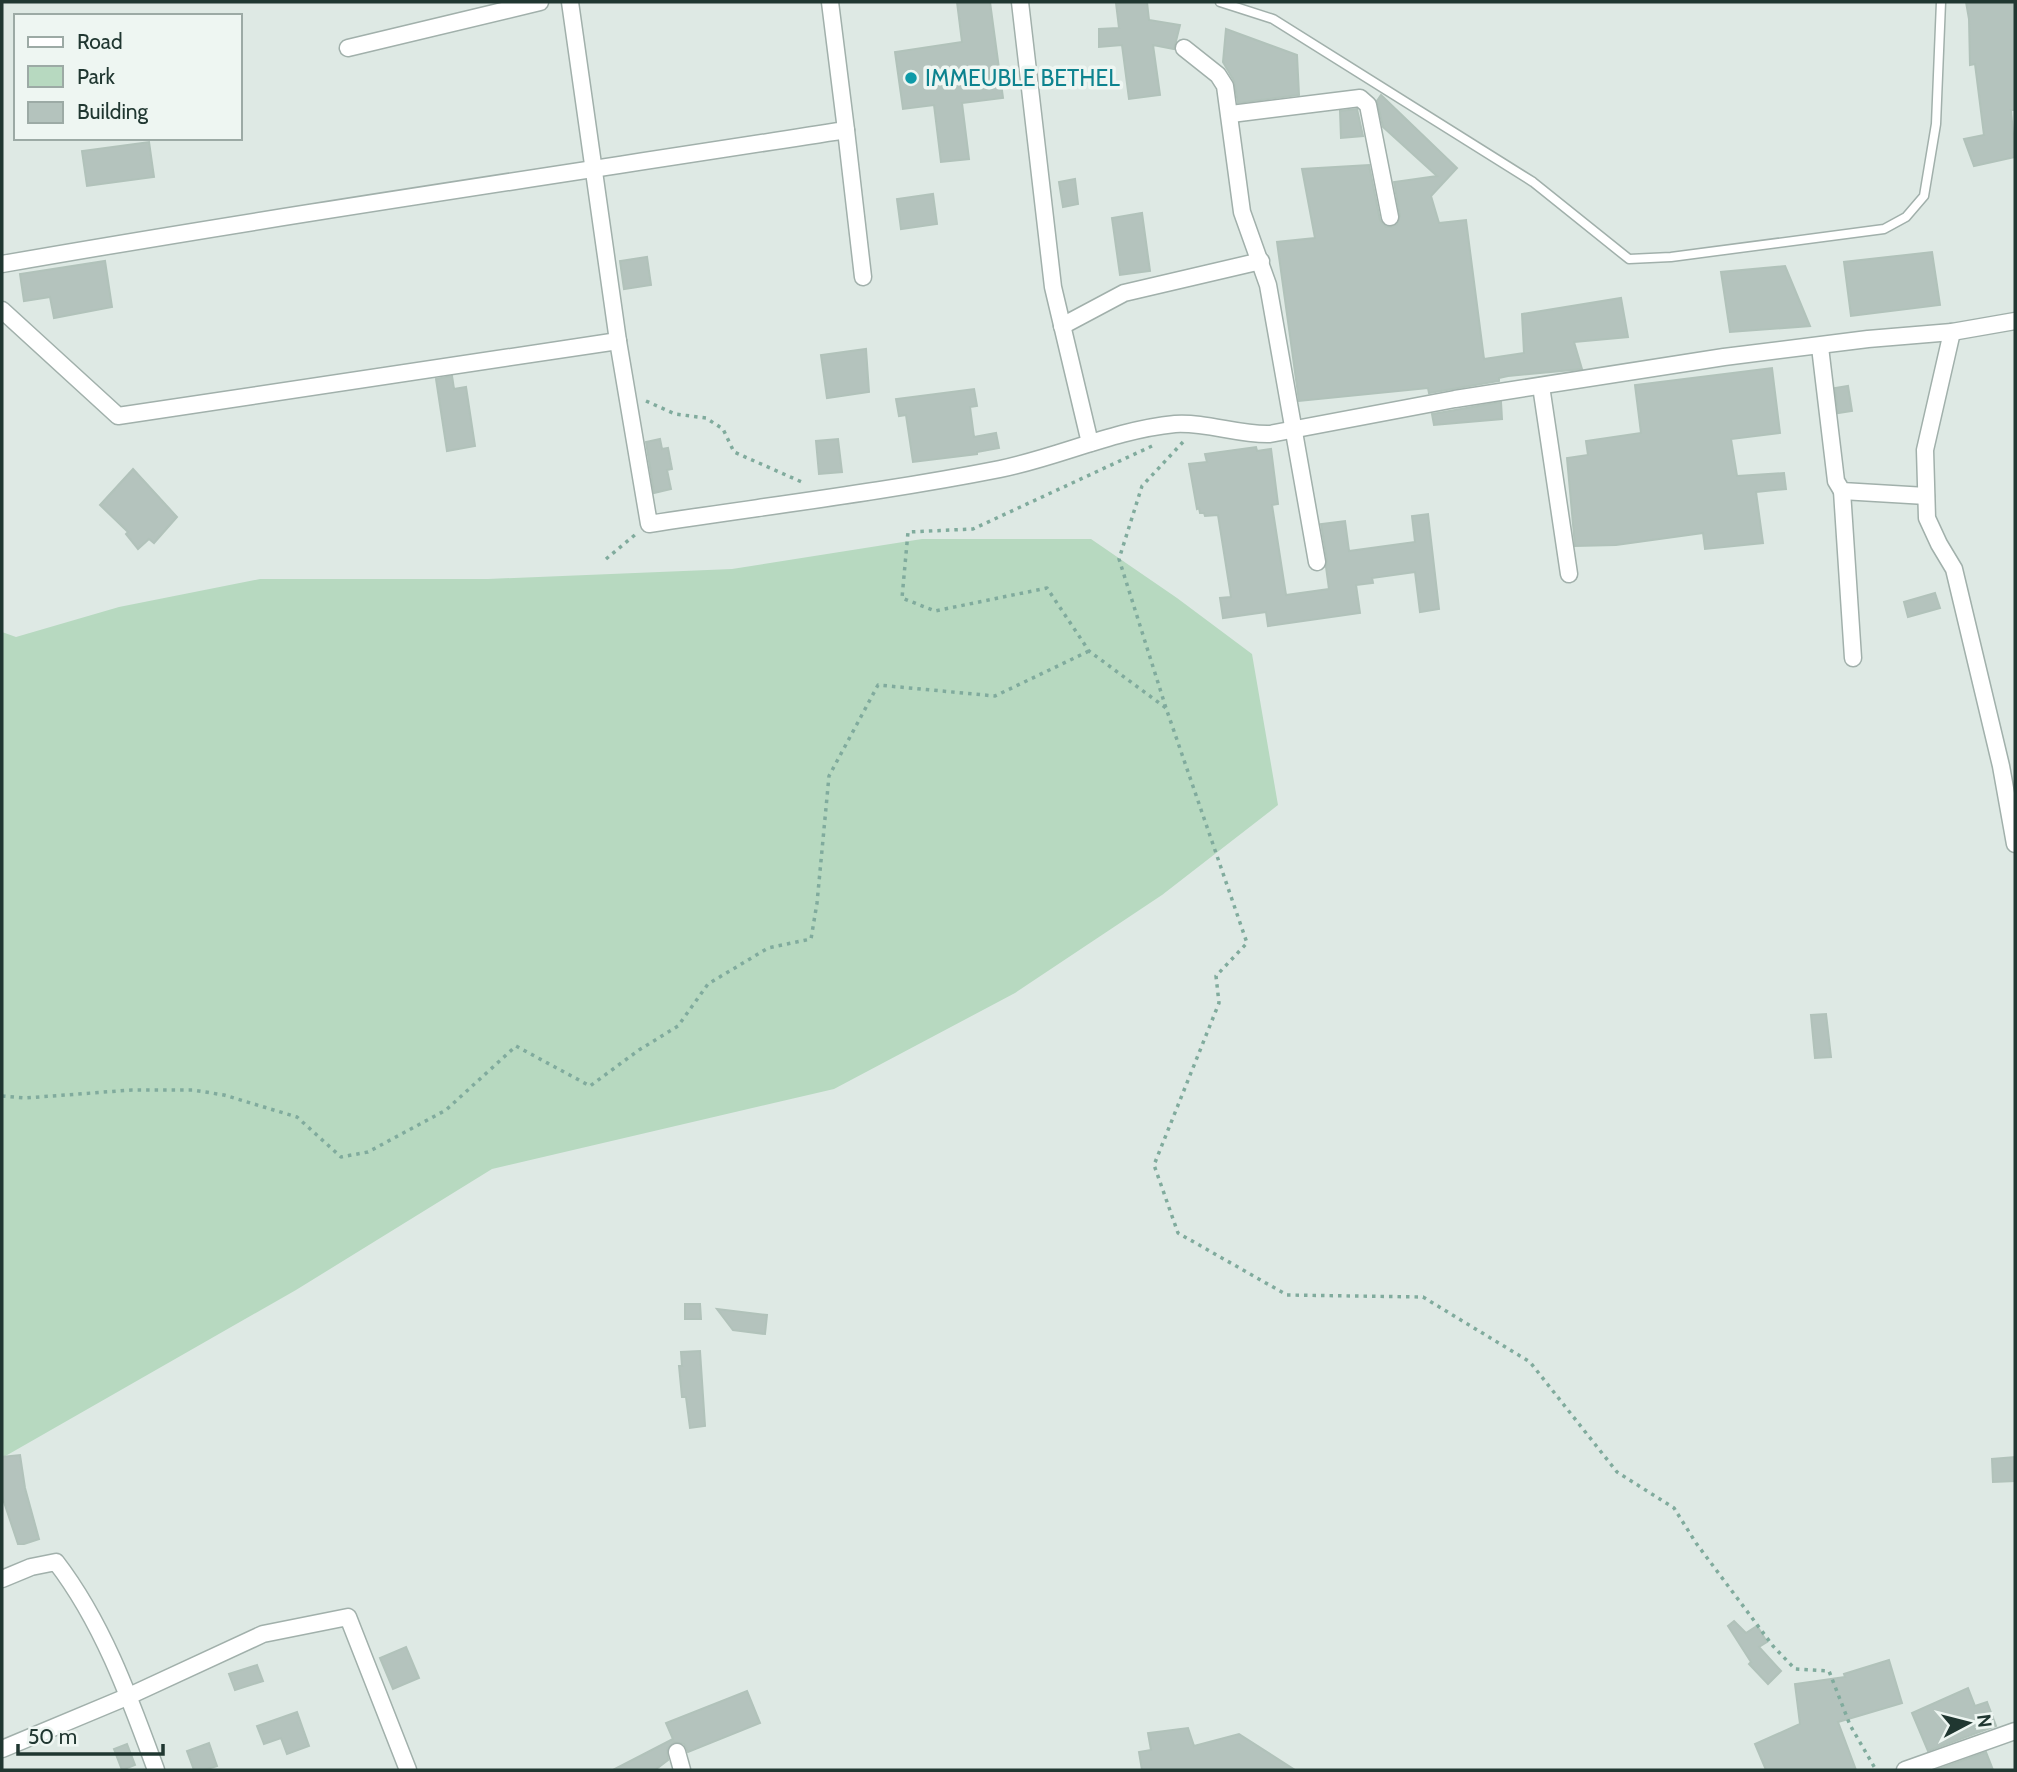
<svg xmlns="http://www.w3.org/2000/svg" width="2017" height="1772" viewBox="0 0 2017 1772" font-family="Cabin,sans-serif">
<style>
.green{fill:#b7d9c0}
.building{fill:#b4c3bd;stroke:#b1c2ba;stroke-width:2}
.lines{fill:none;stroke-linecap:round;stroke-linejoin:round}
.service-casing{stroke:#a1b0ab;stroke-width:11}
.minor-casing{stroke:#a1b0ab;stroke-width:19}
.path{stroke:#80ab9d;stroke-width:3.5;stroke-dasharray:3.5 5;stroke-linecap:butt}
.service{stroke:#fff;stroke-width:8}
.minor{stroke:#fff;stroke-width:16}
.culture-dot{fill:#0f9aa8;stroke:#eef6f2;stroke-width:2.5}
.labels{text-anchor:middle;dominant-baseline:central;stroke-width:7;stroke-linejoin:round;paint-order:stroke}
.culture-label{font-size:23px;fill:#0d838f;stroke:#eef6f2;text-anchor:start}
</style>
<rect width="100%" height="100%" fill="#dee9e4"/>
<path class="green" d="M 922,539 L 1091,539 L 1177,598 L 1252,654 L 1278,805 L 1162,895 L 1015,993 L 834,1089 L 492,1169 L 296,1290 L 2,1458 L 2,632 L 16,637 L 119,607 L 260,579 L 488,579 L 732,569 Z"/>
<g class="building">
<path d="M 957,2 L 990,2 L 1003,98 L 962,103 L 969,159 L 941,162 L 934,105 L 903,109 L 895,52 L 962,42 Z"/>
<path d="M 1127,2 L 1147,2 L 1149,20 L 1180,25 L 1174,49 L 1153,45 L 1160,95 L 1129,99 L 1122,45 L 1099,47 L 1099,29 L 1119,28 L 1116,3 Z"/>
<path d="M 1966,2 L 2015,2 L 2015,110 L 2011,110 L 2015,157 L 1974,166 L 1964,139 L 1984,135 L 1975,64 L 1970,65 L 1969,19 Z"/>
<path d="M 1226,29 L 1297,55 L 1299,95 L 1238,103 L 1234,81 L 1223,62 Z"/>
<path d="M 1381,95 L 1457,168 L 1431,196 L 1439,223 L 1466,220 L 1484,359 L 1524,353 L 1522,314 L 1621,298 L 1628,337 L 1574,342 L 1582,369 L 1508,376 L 1499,378 L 1499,381 L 1429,393 L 1428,388 L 1299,401 L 1277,242 L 1315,238 L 1302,169 L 1369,165 L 1380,220 L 1386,227 L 1391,227 L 1397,224 L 1400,216 L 1394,182 L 1437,176 L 1383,127 L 1377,101 Z"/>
<path d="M 1357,109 L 1363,136 L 1341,138 L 1340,111 Z"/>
<path d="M 149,142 L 154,177 L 87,186 L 82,151 Z"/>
<path d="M 1075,179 L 1078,204 L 1063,207 L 1059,182 Z"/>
<path d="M 933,194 L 937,224 L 901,229 L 897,199 Z"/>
<path d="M 1142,213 L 1150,271 L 1120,275 L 1112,218 Z"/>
<path d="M 1932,252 L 1940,305 L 1851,316 L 1844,262 Z"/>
<path d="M 647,257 L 651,285 L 624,289 L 620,261 Z"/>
<path d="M 105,261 L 112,307 L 54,318 L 50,297 L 24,301 L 20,274 Z"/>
<path d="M 1785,266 L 1810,326 L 1730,332 L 1721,272 Z"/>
<path d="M 866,349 L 869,392 L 827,398 L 821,355 Z"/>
<path d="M 1772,368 L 1780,433 L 1731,439 L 1737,476 L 1784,473 L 1786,489 L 1756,492 L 1763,543 L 1705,549 L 1703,533 L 1616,545 L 1575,546 L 1567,458 L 1588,455 L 1586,441 L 1641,433 L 1635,385 Z"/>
<path d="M 452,376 L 454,389 L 466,387 L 475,446 L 447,451 L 436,379 Z"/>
<path d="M 1848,386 L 1852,411 L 1838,413 L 1835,388 Z"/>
<path d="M 974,389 L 977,406 L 970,407 L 974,437 L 996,433 L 999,448 L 977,452 L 977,454 L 913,462 L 906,415 L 899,416 L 896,399 Z"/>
<path d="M 1501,402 L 1502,419 L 1434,425 L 1432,414 Z"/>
<path d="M 660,439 L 662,449 L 668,448 L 672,469 L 667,470 L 671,489 L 654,493 L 646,442 Z"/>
<path d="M 838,439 L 842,472 L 819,474 L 816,441 Z"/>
<path d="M 1256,447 L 1257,451 L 1271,449 L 1278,504 L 1272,505 L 1286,595 L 1329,589 L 1326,567 L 1327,560 L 1321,524 L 1345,521 L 1349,551 L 1415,542 L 1412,516 L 1428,514 L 1439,609 L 1420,612 L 1415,572 L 1372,578 L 1373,583 L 1356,585 L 1360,613 L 1268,626 L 1266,612 L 1223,618 L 1220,598 L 1231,597 L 1218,515 L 1205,516 L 1204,513 L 1200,513 L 1199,508 L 1197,509 L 1189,464 L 1207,462 L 1205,454 Z"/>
<path d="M 133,469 L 177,517 L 154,543 L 149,539 L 138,549 L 126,534 L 128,532 L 100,505 Z"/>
<path d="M 1935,593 L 1940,608 L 1908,617 L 1904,602 Z"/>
<path d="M 1826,1014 L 1831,1057 L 1815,1058 L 1811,1015 Z"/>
<path d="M 685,1304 L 700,1304 L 701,1319 L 685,1319 Z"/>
<path d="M 717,1309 L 767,1315 L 765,1334 L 733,1330 Z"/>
<path d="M 700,1351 L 705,1426 L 690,1428 L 686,1397 L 682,1397 L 679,1366 L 682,1366 L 681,1352 Z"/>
<path d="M 20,1455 L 25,1488 L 39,1539 L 24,1544 L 18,1544 L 2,1496 L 2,1457 Z"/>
<path d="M 2015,1457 L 2015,1481 L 1993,1482 L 1992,1459 Z"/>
<path d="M 1734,1621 L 1746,1633 L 1757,1626 L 1767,1642 L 1759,1647 L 1781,1671 L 1768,1684 L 1749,1664 L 1751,1662 L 1728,1626 Z"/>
<path d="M 406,1647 L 419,1678 L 393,1689 L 380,1658 Z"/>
<path d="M 1889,1660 L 1902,1703 L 1838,1722 L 1856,1770 L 1766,1770 L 1755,1744 L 1800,1724 L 1795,1684 L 1845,1677 L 1844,1674 Z"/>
<path d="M 257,1665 L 263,1681 L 235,1690 L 229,1674 Z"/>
<path d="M 1968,1688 L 1975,1706 L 1987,1702 L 1996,1726 L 1928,1751 L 1912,1713 Z"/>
<path d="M 747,1691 L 760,1723 L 688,1752 L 684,1744 L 674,1742 L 667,1749 L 668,1760 L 655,1770 L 613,1770 L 673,1739 L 666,1723 Z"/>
<path d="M 297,1712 L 309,1746 L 287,1754 L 281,1738 L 264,1744 L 257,1726 Z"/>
<path d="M 1188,1728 L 1194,1746 L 1239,1734 L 1295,1770 L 1142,1770 L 1139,1752 L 1151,1750 L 1148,1733 Z"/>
<path d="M 209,1743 L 217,1766 L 204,1770 L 194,1770 L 187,1751 Z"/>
<path d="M 127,1744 L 135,1765 L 122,1770 L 114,1749 Z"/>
<path d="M 1986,1752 L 1993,1770 L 1936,1770 Z"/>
</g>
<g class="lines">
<g class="service-casing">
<path id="service" d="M 1220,2 L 1273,19 L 1533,182 L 1629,259 L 1671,257 L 1884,229 L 1906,217 L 1924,196 L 1936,124 L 1941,2"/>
</g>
<g class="minor-casing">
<g id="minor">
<path d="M 570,2 L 618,341 L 649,524 C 766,506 884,492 1000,469 C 1059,457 1114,430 1175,424 C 1207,422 1238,435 1270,434 L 1455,399 L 1724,357 L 1868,339 L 1952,332 L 2015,321"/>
<path d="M 1020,2 L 1053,287 L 1090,443"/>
<path d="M 348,48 L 540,2"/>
<path d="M 1184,48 L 1218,75 L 1225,86 L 1242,212 L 1268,285 L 1317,562"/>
<path d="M 1231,114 L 1360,98 L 1368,105 L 1390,217"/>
<path d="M 846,130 L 863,277"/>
<path d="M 2,264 C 282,215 564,174 846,130 L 830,2"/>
<path d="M 2,310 L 118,416 L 618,341"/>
<path d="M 1062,326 L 1124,293 L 1261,261"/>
<path d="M 1952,332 L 1925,450 L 1927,518 L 1939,544 L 1954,569 L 2001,766 L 2015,844"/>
<path d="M 1820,347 L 1836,481 L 1842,491 L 1926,496"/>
<path d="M 1541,386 L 1569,574"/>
<path d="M 1842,491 L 1853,658"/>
<path d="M 2,1579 L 31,1567 L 56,1562 C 103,1623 130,1699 156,1770"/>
<path d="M 2,1749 L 129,1696 L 263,1634 L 348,1617 L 408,1770"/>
<path d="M 677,1752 L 682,1770"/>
<path d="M 1905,1770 L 2015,1731"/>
</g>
</g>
<g class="path">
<path d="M 646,401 L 675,414 L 706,418 L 723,429 L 734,452 L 804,483"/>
<path d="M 1183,442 L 1142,486 L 1119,559 L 1166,708 L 1247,943 L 1216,976 L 1219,1003 L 1154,1165 L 1178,1233 L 1287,1295 L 1423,1297 L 1530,1362 L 1617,1472 L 1674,1508 L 1696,1543 L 1773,1646 L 1795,1669 L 1829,1671 L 1850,1725 L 1876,1770"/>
<path d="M 1152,446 L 973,529 L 908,532 L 902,598 L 935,611 L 1047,588 L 1089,651 L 1166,708"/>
<path d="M 606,559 L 636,534"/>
<path d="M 2,1096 L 25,1098 L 132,1090 L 193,1090 L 224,1095 L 297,1117 L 341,1157 L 368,1152 L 446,1110 L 516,1046 L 590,1086 L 639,1050 L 678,1026 L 708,984 L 768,948 L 811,939 L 817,903 L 829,776 L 878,685 L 995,696 L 1089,651"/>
</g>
<use href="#service" class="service"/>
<use href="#minor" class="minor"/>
</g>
<circle class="culture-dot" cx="911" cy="78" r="7"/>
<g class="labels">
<g class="culture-label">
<text x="925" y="78">IMMEUBLE BETHEL</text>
</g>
</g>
<rect width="2017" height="1772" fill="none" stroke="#203731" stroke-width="7"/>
<rect x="14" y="14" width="228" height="126" fill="#eef6f2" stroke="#9caaa5" stroke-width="2"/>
<rect x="28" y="37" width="35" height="10" fill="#ffffff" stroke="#9caaa5" stroke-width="2"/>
<text x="77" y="49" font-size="21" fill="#203731">Road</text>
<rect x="28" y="66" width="35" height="21" fill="#b7d9c0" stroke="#9caaa5" stroke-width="2"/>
<text x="77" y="84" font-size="21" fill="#203731">Park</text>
<rect x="28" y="102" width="35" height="21" fill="#b4c3bd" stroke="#9caaa5" stroke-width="2"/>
<text x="77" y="119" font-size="21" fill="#203731">Building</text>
<g transform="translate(1968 1723) rotate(83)" stroke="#eef6f2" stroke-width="5" paint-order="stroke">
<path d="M0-5L12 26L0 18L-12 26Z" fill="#203731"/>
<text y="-10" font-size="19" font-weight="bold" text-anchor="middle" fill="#203731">N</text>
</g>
<path d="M18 1744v10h145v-10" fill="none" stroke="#203731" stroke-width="3.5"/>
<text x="28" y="1744" font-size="21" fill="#203731" stroke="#eef6f2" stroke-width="5" paint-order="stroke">50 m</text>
</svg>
